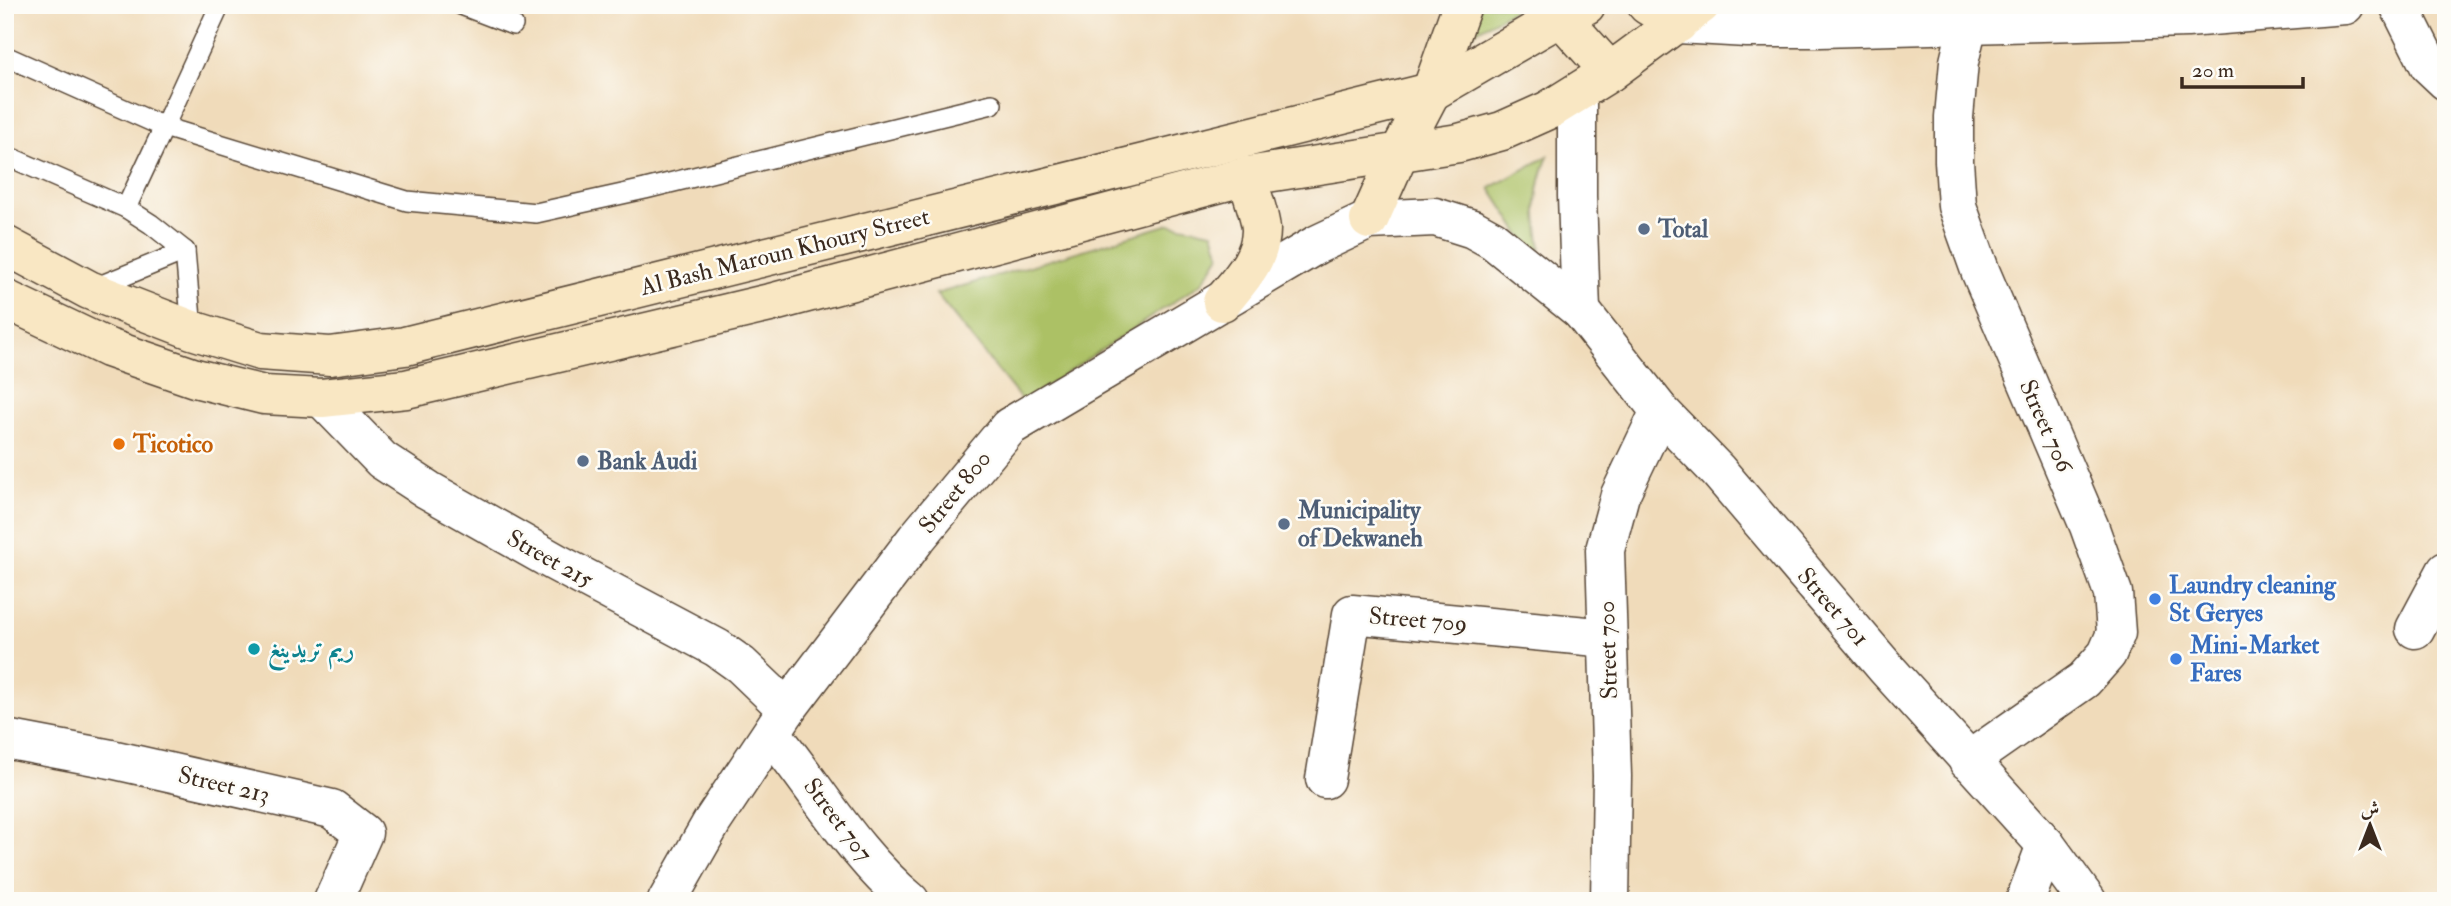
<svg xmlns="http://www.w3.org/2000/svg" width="2451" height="906" viewBox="0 0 2451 906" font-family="'IM FELL Double Pica',Amiri,serif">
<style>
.green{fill:#acc165;stroke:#747642;stroke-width:2}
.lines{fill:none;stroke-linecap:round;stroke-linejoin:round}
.lane-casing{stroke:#564535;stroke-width:22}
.street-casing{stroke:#564535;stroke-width:41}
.secondary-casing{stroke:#564535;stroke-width:41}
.lane{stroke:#fff;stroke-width:19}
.street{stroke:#fff;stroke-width:38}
.secondary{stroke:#f9e7c3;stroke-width:38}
.service-dot{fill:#5c6f8a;stroke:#fdfcf7;stroke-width:2.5}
.food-dot{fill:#e8710a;stroke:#fdfcf7;stroke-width:2.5}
.shop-dot{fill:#3f7fe0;stroke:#fdfcf7;stroke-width:2.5}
.culture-dot{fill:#0f9aa8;stroke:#fdfcf7;stroke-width:2.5}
.labels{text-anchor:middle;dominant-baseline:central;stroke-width:5;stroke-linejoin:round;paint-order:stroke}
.service-label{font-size:24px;font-weight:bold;fill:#4e5e75;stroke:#fdfcf7;text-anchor:start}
.street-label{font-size:24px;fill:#3b2a1e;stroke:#fdfcf7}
.food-label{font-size:24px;font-weight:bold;fill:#c56008;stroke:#fdfcf7;text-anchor:start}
.shop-label{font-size:24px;font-weight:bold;fill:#366cbe;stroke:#fdfcf7;text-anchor:start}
.culture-label{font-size:24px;font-weight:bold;fill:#0d838f;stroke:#fdfcf7;text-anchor:start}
</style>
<rect width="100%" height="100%" fill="#fdfcf7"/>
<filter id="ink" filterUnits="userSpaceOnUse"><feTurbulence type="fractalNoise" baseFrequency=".0143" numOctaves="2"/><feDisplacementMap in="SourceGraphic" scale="14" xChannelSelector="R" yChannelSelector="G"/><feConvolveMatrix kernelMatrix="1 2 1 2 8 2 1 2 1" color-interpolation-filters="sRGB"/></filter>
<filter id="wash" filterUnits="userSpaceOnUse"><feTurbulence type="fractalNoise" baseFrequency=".00686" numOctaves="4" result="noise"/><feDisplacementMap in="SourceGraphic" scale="28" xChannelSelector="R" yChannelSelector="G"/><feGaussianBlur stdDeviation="1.57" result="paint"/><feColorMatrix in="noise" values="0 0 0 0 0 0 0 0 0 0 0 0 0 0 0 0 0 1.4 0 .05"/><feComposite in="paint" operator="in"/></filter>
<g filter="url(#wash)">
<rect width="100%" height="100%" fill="#f0dbba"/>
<g class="green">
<path d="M 1481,5 L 1522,5 L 1471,34 Z"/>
<path d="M 1548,156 C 1534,190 1535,212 1541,248 L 1531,251 L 1490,188 Z"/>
<path d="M 1170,224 L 1213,232 L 1220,255 L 1202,283 L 1023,402 L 936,294 Z"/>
</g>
</g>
<g filter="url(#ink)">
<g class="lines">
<g class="lane-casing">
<g id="lane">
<path d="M 220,5 L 164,127 L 407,201 L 536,213 L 645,189 L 992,104"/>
<path d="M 461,5 L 513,25"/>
<path d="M 5,56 L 164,127 L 126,208"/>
<path d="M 5,155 L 126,208 L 151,224 L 185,251 L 192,330"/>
<path d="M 92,289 L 185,251"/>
</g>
</g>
<g class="street-casing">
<g id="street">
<path d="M 2399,5 L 2429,65 L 2446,81"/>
<path d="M 1678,24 L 1747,28 L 1820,28 L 1968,24 L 2187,18 L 2345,5"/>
<path d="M 1968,24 L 1959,62 L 1954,117 L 1954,161 L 1957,206 L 1981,273 L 2089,526 L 2113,593 L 2116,633 L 2107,654 L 2084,680 L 1968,761"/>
<path d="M 1577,93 L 1577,196 L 1581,311"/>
<path d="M 322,398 L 382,460 L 428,490 L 555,562 L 717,648 L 741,665 L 787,709"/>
<path d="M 2415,629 L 2446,571"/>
<path d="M 772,734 C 818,790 853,854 910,901"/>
<path d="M 5,739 L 111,759 L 332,809 L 363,833 L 333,901"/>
<path d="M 1325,779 L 1352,614 L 1608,638"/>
<path d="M 667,901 L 712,822 L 787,709 L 916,539 L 1009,427 L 1316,245 L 1369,220 L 1435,217 L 1473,229 L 1493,240 L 1581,311 L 1660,411 L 1718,471 L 1885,667 L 2046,845 L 2087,901"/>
<path d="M 1610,901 L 1612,776 L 1605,550 L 1620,495 L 1660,411"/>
<path d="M 2025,901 L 2046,845"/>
</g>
</g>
<g class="secondary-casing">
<g id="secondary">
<path d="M 1550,5 L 1610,72"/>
<path d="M 1647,5 L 1678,24"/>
<path d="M 1369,220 L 1399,153 L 1431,92 L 1462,5"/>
<path d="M 5,245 L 89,290 L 192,330 L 260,351 L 330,356 L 405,346 L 1431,92 L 1560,17 L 1586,5"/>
<path d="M 5,299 L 108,348 L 195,378 L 264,395 L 322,398 L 406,389 L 770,303 L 1247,176 L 1459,143 L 1502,131 L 1549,110 L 1610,72 L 1701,5"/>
<path d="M 1222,302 C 1239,281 1261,259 1261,230 C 1261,217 1250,190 1247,176"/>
</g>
</g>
<use href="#lane" class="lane"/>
<use href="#street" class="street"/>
<use href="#secondary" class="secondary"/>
</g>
</g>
<g class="service-dot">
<circle cx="1644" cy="229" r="7"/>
<circle cx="583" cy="461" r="7"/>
<circle cx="1284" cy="524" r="7"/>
</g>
<circle class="food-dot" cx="119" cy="444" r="7"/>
<g class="shop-dot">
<circle cx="2155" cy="599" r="7"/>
<circle cx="2176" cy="659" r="7"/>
</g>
<circle class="culture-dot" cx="254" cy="649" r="7"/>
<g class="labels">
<g class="service-label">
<text x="1658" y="229">Total</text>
<text x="597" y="461">Bank Audi</text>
<text x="1298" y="510">Municipality<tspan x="1298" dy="28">of Dekwaneh</tspan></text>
</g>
<g class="street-label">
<text transform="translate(785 252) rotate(-14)">Al Bash Maroun Khoury Street</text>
<text transform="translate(2046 426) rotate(66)">Street 706</text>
<text transform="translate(955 492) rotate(-51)">Street 800</text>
<text transform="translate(550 559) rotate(29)">Street 215</text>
<text transform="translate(1833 607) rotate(49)">Street 701</text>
<text transform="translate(1418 620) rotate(5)">Street 709</text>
<text transform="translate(1608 650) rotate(-92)">Street 700</text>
<text transform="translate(224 785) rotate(13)">Street 213</text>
<text transform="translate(838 820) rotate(53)">Street 707</text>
</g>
<g class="food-label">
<text x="133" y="444">Ticotico</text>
</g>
<g class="shop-label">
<text x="2169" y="585">Laundry cleaning<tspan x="2169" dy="28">St Geryes</tspan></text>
<text x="2190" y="645">Mini-Market<tspan x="2190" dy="28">Fares</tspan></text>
</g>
<g class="culture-label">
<text x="268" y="649">ريم تريدينغ</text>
</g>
</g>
<rect width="2451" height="906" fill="none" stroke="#fdfcf7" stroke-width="28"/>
<g transform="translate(2370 825)" stroke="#fdfcf7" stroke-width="5" paint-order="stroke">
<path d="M0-5L12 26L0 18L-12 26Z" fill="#3b2a1e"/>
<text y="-10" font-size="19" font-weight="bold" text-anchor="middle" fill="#3b2a1e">ش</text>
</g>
<path d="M2182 77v10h121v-10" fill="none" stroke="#3b2a1e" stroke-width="3.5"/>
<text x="2192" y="77" font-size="21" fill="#3b2a1e" stroke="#fdfcf7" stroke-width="5" paint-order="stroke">20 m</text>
</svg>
